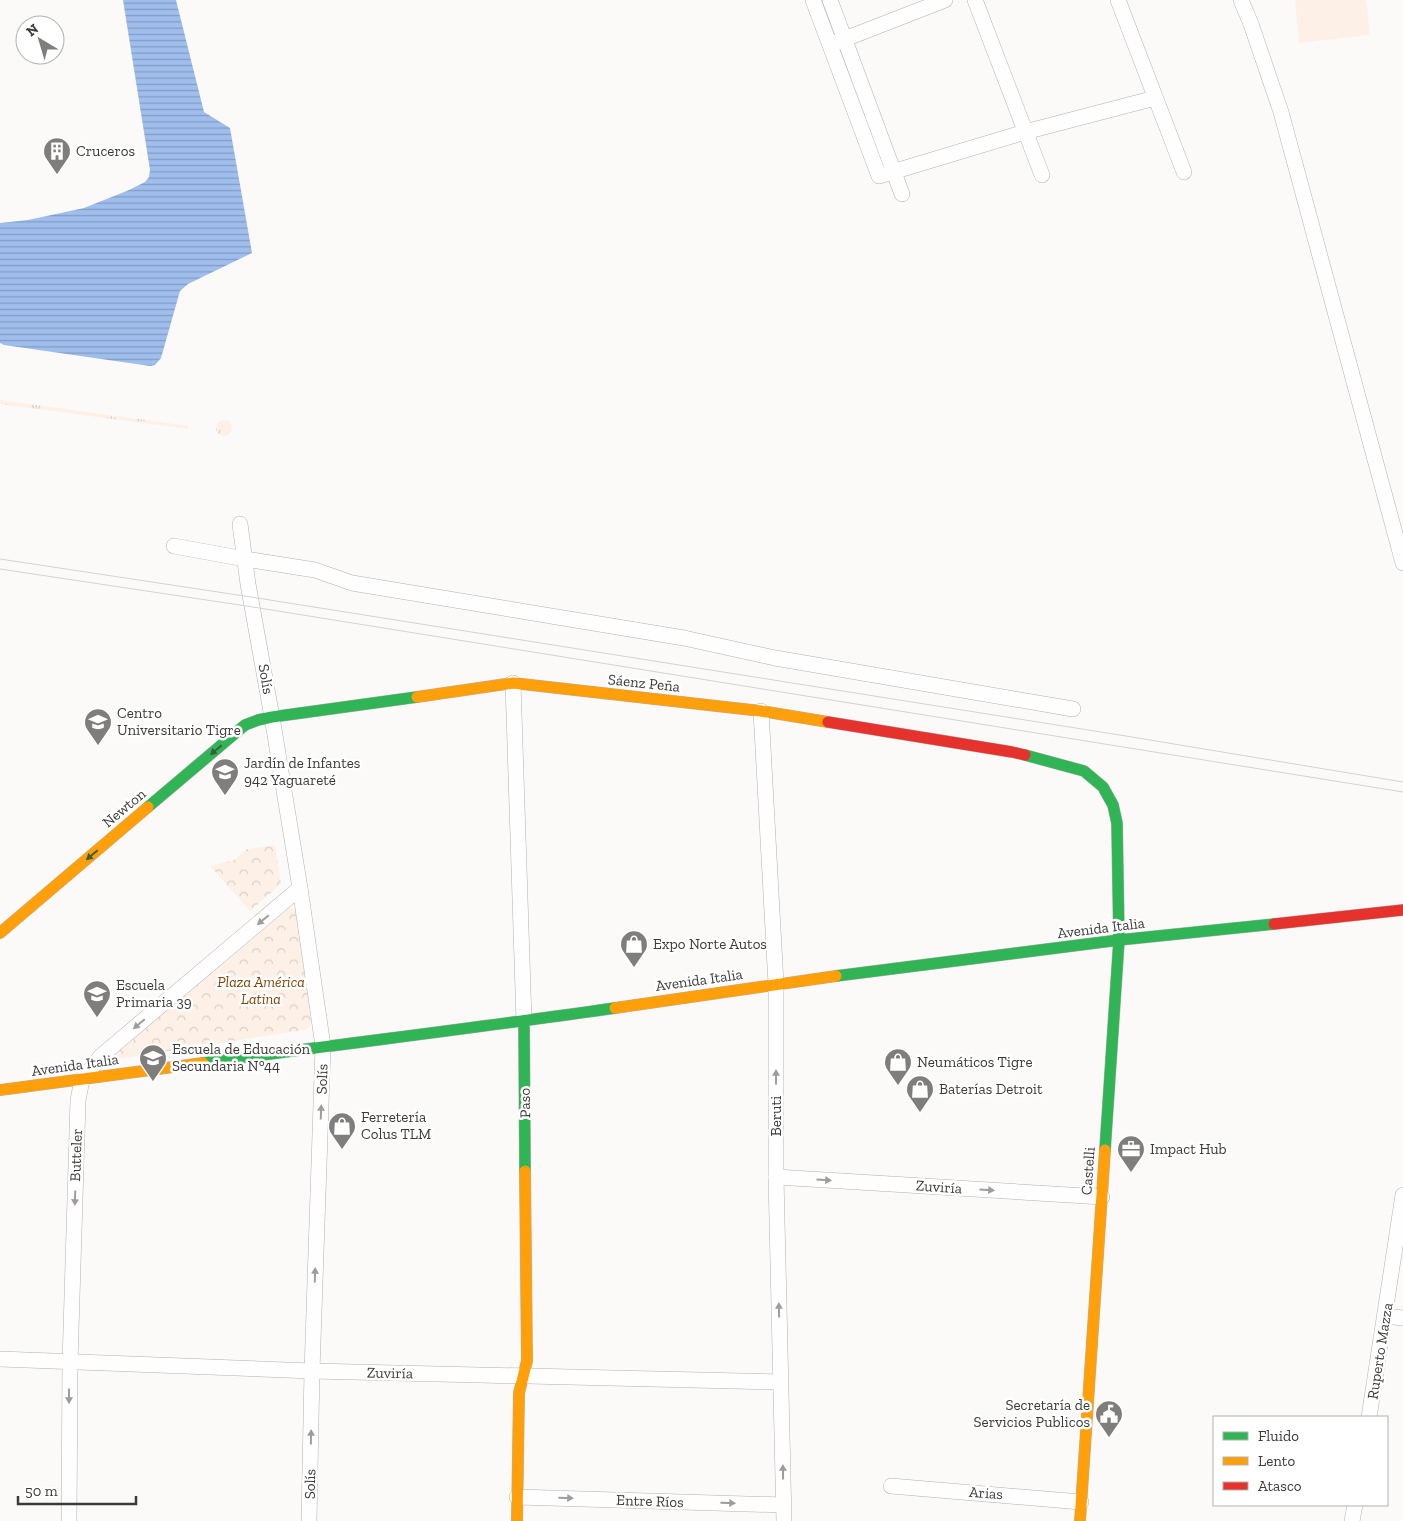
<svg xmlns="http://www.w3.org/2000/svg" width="1403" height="1521" viewBox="0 0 1403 1521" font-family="'Zilla Slab',serif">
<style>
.grass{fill:url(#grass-tufts)}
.park{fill:url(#park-crowns)}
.garden{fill:#fdf0e7}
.water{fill:url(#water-rules)}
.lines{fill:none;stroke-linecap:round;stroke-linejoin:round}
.street-casing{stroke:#b3b1b0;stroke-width:16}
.fast-casing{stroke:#b3b1b0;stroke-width:12}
.slow-casing{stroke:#b3b1b0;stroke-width:12}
.jam-casing{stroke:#b3b1b0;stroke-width:12}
.street{stroke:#fffefe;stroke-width:15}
.fast{stroke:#30b455;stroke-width:11}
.slow{stroke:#ff9f0a;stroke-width:11}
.jam{stroke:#e5322d;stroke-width:11}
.tram{stroke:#d4d3d3;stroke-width:1}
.oneway{fill:#385f42}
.oneway2{fill:#9e9c9c}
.labels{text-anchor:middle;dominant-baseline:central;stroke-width:5;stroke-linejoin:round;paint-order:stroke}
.poi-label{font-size:15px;fill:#3c3b3a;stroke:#fff;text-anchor:start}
.street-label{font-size:15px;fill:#3c3b3a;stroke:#fff}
.park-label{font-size:15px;font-style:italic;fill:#874302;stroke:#fff}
</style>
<defs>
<pattern id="grass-tufts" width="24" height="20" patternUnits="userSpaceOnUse" patternTransform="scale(1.25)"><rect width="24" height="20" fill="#fdf0e7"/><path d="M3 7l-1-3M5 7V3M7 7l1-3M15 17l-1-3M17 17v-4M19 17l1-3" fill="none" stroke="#dacfc7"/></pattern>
<pattern id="park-crowns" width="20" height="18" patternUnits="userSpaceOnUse" patternTransform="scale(1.25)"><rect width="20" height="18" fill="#fdf0e7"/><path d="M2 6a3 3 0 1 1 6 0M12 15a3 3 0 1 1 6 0" fill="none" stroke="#dacfc7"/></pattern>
<pattern id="water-rules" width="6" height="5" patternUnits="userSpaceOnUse" patternTransform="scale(1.25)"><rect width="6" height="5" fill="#9fbeed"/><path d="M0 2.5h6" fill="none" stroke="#839cc1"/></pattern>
</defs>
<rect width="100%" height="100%" fill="#fcfaf8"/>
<g class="grass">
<path d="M 0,400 L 189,426 L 188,429 L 0,404 Z"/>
<circle cx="224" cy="428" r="8"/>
</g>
<g class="park">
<path d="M 275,845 L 281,884 L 250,911 L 210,866 L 234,860 L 247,849 Z"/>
<path d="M 289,907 L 296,910 L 298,914 L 311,1022 L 309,1028 L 304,1030 L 118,1059 L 116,1054 Z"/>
</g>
<path class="garden" d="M 1295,0 L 1366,0 L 1370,35 L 1299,43 Z"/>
<path class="water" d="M 123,0 L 176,0 L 204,112 L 230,128 L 252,253 L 188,284 L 180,291 L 161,358 L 155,365 L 150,366 L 4,345 L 0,343 L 0,223 L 28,220 L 84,208 L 129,190 L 145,182 L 149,177 L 150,170 Z"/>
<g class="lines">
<g class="street-casing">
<g id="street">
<path d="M 813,0 L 879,176 L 1025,132 L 1155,98"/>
<path d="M 830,0 L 902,194"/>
<path d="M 975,0 L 1042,175"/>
<path d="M 1118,0 L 1184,172"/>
<path d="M 1241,0 L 1251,24 L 1281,112 L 1403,563"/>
<path d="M 837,42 L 945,0"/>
<path d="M 240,524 L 248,584 L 272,717 L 300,888 L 323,1046 L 312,1371 L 309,1521"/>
<path d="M 174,546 L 245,559 L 315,570 L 352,583 L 684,638 L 775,658 L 1073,709"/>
<path d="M 513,683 L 524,1021"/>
<path d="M 761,711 L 776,984 L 776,1177 L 784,1521"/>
<path d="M 776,1177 L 1102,1197"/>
<path d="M 1386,1316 L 1403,1318"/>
<path d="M 0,1359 L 312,1371 L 780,1382"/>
<path d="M 1369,1417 L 1403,1195"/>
<path d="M 891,1486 L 1081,1502"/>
<path d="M 517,1497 L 783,1505"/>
<path d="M 69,1521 L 70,1363 L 78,1100 L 82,1080 L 101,1056 L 300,888"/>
<path d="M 1352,1521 L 1355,1505"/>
</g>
</g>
<g class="fast-casing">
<g id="fast">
<path d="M 1025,755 L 1084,771 L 1103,787 L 1113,805 L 1117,823 L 1119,940 L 1105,1150"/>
<path d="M 148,807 L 245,725 L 258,720 L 272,717 L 417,697"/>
<path d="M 836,976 L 1119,940 L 1274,924"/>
<path d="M 524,1021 L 525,1171"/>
<path d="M 203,1063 C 340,1044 477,1028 615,1008"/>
</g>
</g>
<g class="slow-casing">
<g id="slow">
<path d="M 417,697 L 513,683 L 761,711 L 828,722"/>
<path d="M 0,933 L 148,807"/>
<path d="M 615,1008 L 836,976"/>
<path d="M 0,1090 L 203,1063"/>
<path d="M 517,1521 L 519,1393 L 527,1361 L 525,1171"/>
<path d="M 1080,1521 L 1105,1150"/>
</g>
</g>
<g class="jam-casing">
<g id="jam">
<path d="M 828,722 L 1012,752 L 1025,755"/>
<path d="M 1274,924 L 1403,910"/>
</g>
</g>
<use href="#street" class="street"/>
<use href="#fast" class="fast"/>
<use href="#slow" class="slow"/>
<use href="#jam" class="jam"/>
<g class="tram">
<path d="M 0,559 L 251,597 L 1126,736 L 1403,782"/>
<path d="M 0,569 L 253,607 L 1403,792"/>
</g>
</g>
<defs><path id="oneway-solid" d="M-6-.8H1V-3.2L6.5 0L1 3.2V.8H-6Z" transform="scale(1.25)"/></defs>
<g class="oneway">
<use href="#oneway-solid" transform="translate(216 750) rotate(140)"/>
<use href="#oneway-solid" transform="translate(92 855) rotate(140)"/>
</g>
<g class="oneway2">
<use href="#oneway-solid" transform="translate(263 920) rotate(140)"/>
<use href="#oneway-solid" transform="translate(139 1024) rotate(140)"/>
<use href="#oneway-solid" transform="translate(776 1077) rotate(-90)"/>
<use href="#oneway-solid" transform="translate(321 1112) rotate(-88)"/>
<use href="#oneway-solid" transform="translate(824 1180) rotate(4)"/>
<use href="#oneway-solid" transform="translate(987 1190) rotate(4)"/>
<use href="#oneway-solid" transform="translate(75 1198) rotate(92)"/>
<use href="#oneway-solid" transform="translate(315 1275) rotate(-88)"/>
<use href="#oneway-solid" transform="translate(779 1310) rotate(-91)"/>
<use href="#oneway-solid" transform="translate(69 1396) rotate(90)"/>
<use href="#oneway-solid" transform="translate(311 1437) rotate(-89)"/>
<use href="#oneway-solid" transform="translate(783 1472) rotate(-91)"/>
<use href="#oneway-solid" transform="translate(566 1498) rotate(2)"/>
<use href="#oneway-solid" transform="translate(728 1503) rotate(2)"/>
</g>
<defs>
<g id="building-pin" transform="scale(1.4375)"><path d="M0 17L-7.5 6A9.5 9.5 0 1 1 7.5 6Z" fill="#7f7e7c" stroke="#fff"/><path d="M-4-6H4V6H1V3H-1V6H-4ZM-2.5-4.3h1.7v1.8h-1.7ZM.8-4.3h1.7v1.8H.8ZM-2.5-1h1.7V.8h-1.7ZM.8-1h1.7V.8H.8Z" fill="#fff"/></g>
<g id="university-pin" transform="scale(1.4375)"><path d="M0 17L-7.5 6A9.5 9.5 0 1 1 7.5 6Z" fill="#7f7e7c" stroke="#fff"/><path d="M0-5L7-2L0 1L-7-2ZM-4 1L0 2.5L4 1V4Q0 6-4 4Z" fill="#fff"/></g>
<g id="school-pin" transform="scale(1.4375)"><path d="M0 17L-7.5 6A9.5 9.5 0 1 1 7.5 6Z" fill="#7f7e7c" stroke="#fff"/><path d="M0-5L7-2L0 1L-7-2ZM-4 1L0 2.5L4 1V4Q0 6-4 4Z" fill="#fff"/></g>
<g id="shop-pin" transform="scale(1.4375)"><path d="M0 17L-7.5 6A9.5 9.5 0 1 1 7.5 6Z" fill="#7f7e7c" stroke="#fff"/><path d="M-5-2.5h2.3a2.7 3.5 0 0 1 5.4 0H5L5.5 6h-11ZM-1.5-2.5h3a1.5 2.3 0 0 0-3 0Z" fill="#fff"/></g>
<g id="office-pin" transform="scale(1.4375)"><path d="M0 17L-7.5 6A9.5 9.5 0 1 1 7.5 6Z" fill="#7f7e7c" stroke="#fff"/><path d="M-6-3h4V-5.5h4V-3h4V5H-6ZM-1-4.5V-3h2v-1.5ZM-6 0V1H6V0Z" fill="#fff"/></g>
<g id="civic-pin" transform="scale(1.4375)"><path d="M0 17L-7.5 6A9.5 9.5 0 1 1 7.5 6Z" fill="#7f7e7c" stroke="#fff"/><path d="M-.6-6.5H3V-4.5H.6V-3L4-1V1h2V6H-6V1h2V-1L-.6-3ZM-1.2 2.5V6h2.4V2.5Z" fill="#fff"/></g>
</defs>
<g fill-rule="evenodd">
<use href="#building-pin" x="57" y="151"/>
<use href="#university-pin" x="98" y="722"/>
<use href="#school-pin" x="225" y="772"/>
<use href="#shop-pin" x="634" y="944"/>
<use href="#school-pin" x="97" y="994"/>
<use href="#school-pin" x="153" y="1058"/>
<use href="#shop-pin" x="898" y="1062"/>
<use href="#shop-pin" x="920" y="1089"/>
<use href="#shop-pin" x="342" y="1126"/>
<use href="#office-pin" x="1131" y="1149"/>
<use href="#civic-pin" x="1109" y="1414"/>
</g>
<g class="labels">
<g class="poi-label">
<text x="76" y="151">Cruceros</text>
<text x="117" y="713">Centro<tspan x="117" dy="17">Universitario Tigre</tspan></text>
<text x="244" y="763">Jardín de Infantes<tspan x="244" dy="17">942 Yaguareté</tspan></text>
<text x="653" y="944">Expo Norte Autos</text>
<text x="116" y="985">Escuela<tspan x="116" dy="17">Primaria 39</tspan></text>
<text x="172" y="1049">Escuela de Educación<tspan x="172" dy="17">Secundaria N°44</tspan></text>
<text x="917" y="1062">Neumáticos Tigre</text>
<text x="939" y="1089">Baterías Detroit</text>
<text x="361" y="1117">Ferretería<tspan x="361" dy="17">Colus TLM</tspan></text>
<text x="1150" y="1149">Impact Hub</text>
<text x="1090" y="1405" text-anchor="end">Secretaría de<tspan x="1090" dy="17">Servicios Publicos</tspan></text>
</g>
<g class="street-label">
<text transform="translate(266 679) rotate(80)">Solís</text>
<text transform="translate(644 683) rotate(6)">Sáenz Peña</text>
<text transform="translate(124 808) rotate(-40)">Newton</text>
<text transform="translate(1101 928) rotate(-7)">Avenida Italia</text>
<text transform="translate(699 980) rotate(-8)">Avenida Italia</text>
<text transform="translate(75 1065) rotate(-8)">Avenida Italia</text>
<text transform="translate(322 1079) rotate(-88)">Solís</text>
<text transform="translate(525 1103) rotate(-91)">Paso</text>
<text transform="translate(776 1116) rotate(-90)">Beruti</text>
<text transform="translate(76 1155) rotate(-88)">Butteler</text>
<text transform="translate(1088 1171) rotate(-86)">Castelli</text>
<text transform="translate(939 1187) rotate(4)">Zuviría</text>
<text transform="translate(1380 1351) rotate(-81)">Ruperto Mazza</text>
<text transform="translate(390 1373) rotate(1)">Zuviría</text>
<text transform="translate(310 1484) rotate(-89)">Solís</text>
<text transform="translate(986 1493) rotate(4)">Arias</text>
<text transform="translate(650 1501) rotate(2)">Entre Ríos</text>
</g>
<g class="park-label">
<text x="261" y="982">Plaza América<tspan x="261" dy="17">Latina</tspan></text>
</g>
</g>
<rect x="1213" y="1416" width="175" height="90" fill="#ffffff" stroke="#b1b1b0"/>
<rect x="1223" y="1432" width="25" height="8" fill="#30b455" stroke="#b1b1b0"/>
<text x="1258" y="1441" font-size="15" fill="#3c3b3a">Fluido</text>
<rect x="1223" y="1457" width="25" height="8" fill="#ff9f0a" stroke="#b1b1b0"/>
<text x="1258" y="1466" font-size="15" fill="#3c3b3a">Lento</text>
<rect x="1223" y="1482" width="25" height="8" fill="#e5322d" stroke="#b1b1b0"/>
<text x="1258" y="1491" font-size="15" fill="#3c3b3a">Atasco</text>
<g transform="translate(40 40) rotate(322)"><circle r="24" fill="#ffffff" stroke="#b1b1b0"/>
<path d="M0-4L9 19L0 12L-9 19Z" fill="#7f7e7c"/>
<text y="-8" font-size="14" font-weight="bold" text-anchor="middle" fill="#3c3b3a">N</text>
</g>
<path d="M18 1496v8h118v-8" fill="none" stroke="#3c3b3a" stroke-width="2.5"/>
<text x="25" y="1496" font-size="15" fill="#3c3b3a" stroke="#ffffff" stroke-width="4" paint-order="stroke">50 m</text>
</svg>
